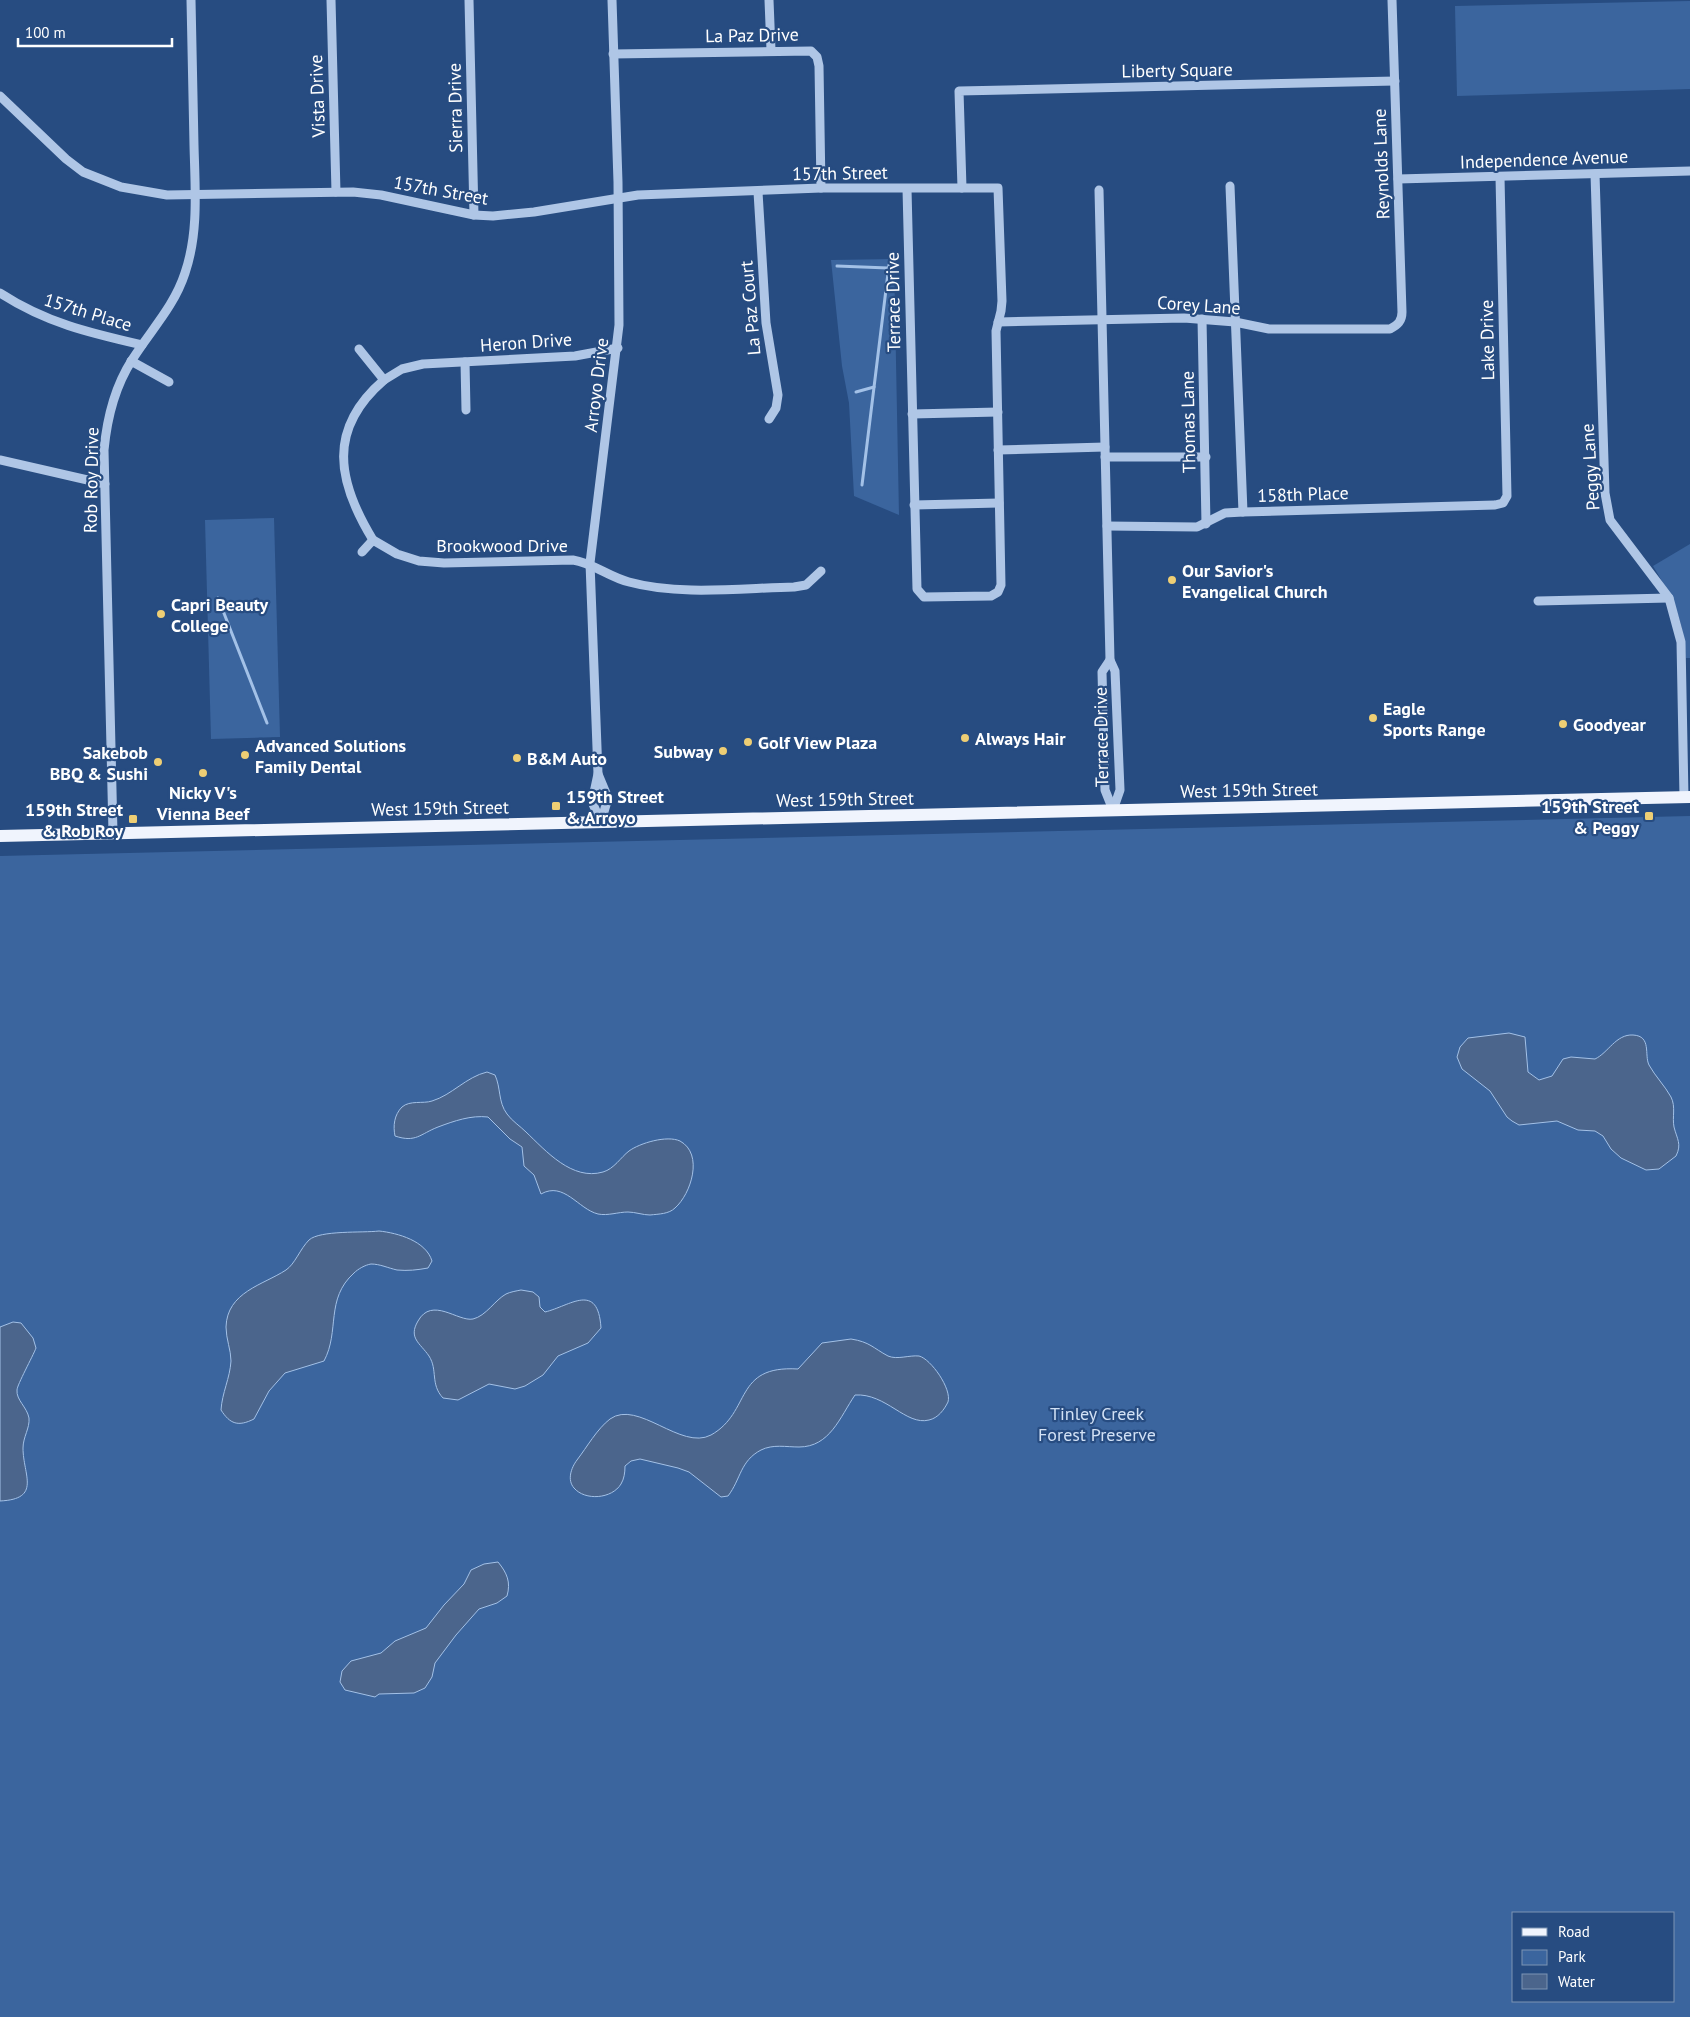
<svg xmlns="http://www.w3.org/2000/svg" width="1690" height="2017" viewBox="0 0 1690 2017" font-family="'PT Sans',sans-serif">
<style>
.green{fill:#3b659e;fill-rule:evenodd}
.water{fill:#4b658c;stroke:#a3c1e7}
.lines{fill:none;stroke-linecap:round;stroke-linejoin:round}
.stream{stroke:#a3c1e7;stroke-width:3}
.minor{stroke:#afc6e6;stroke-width:9}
.major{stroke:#f0f4fd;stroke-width:12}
.poi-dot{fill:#eece74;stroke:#274c81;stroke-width:2}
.labels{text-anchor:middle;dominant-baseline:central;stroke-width:4.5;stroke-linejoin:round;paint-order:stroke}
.street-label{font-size:18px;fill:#fff;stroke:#274c81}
.poi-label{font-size:18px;font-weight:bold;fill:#fff;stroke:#274c81;text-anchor:start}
.park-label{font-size:18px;fill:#d2e1f5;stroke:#274c81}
</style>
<rect width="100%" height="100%" fill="#274c81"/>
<g class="green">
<path d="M 1690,1 L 1690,89 L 1457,96 L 1455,6 Z"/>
<path d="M 894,259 L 899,515 L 854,496 L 849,403 L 842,366 L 831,260 Z"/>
<path d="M 274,518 L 280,737 L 211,739 L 205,520 Z"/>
<path d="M 1690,544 L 1690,658 L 1686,658 C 1683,617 1674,601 1653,566 Z"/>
<path d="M 1690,816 L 1690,2017 L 0,2017 L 0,856 ZM 1514,1913 L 1674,1913 L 1674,2001 L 1514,2001 Z"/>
</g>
<g class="water">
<path d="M 1509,1033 L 1525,1037 L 1528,1072 L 1539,1080 L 1552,1076 L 1563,1059 L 1571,1057 L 1595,1059 C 1608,1053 1616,1034 1633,1035 C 1652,1036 1644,1055 1649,1065 C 1655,1076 1665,1086 1671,1097 C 1676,1107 1672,1117 1674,1127 C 1677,1139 1682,1144 1676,1156 L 1659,1169 L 1646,1170 L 1621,1158 L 1611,1149 L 1603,1136 L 1595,1131 L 1578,1130 L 1557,1121 L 1519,1125 L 1512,1121 L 1507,1117 L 1490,1091 L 1462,1069 L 1457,1057 L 1460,1047 L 1468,1038 Z"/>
<path d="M 487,1072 L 495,1075 C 501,1088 498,1102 507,1114 C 512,1121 520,1126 526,1132 C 546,1151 572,1181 603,1172 C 614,1169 621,1157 629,1151 C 640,1143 667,1135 680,1141 C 704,1154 691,1194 675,1208 C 669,1214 659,1214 650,1215 C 643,1215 635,1212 628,1212 C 618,1212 608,1216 598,1214 C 578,1209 564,1181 541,1194 L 534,1175 L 524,1166 L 522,1147 L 510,1139 L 488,1117 C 471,1115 454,1121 438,1127 C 420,1134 416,1143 395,1136 C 393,1126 394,1115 402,1107 C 410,1100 423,1104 432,1101 C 452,1095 466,1077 487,1072 Z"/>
<path d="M 379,1231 C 398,1233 426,1241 432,1261 L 428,1268 C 417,1270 408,1271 397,1270 C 388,1268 380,1264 371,1264 C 365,1265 358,1269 354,1273 C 325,1299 340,1331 324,1361 L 285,1373 L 269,1391 L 254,1419 C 238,1427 230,1424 221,1410 C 222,1393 230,1378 231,1361 C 231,1350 226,1339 226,1327 C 227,1292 263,1285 286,1270 C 295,1264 300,1249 309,1240 C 320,1230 363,1233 379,1231 Z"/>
<path d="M 521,1290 L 533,1292 L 539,1297 L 540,1307 L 545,1312 C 570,1306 598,1281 601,1328 L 588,1343 L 558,1356 L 543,1375 L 525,1386 L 515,1389 L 489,1384 L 458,1400 L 443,1398 C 430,1384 438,1370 429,1356 C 420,1343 408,1338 418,1321 C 432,1296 458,1322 473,1319 C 486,1316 495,1300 506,1294 C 510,1292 516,1291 521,1290 Z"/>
<path d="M 13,1322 L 21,1323 L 33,1338 L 36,1348 C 33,1356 17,1385 17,1390 C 16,1400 27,1407 29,1418 C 30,1428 23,1437 23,1448 C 23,1475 42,1499 0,1501 L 0,1327 Z"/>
<path d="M 851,1339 C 870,1342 873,1348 888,1356 C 897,1360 909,1355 919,1356 C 931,1359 952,1389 948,1402 C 944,1410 938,1418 929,1420 C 906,1426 886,1393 855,1395 C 840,1417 830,1447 799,1447 C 786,1447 773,1444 761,1450 C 740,1461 741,1479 728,1496 L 721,1497 L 689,1472 L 678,1468 L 640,1459 L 631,1461 L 625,1466 C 625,1473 624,1479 621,1484 C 612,1499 585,1501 574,1488 C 567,1480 571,1468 577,1460 C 587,1447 597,1429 610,1419 C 638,1399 681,1451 711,1435 C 752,1412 733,1365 798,1369 L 822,1343 Z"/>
<path d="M 498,1562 C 507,1573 511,1582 507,1596 L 497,1603 L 479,1609 L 456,1635 L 435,1663 L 432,1677 L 425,1688 L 414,1693 L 379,1694 L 375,1697 L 345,1690 L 340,1682 L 342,1671 L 351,1661 L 381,1653 L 395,1641 L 426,1628 L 444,1605 L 464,1584 L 471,1570 L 484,1564 Z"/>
</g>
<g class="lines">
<g class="stream">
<path d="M 837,266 L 888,268"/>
<path d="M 856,392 L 874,387"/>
<path d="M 862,485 L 889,265"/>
<path d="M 218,598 L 267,723"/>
</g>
<g class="minor">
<path d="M 331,0 L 336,192"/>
<path d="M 469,0 L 474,215"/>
<path d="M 769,0 L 771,50"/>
<path d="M 613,54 L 811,51 L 817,57 L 819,66 L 821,188"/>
<path d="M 0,96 L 66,159 L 83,172 L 121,187 L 167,195 L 353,192 L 381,195 L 474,215 L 493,216 L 534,212 L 638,195 L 821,188 L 998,188 L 1002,301 L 1001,311 L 996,331 L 1001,585 L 998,592 L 991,596 L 924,597 L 917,589 L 907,189"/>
<path d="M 1595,174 L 1605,493 L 1610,520 L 1669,598 L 1681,642 L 1684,797"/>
<path d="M 1398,179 L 1690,171"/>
<path d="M 1230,186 L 1243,512"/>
<path d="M 962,188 L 959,91 L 1395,81"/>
<path d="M 1099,190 L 1110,660 L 1115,671 L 1120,790 L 1113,810"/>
<path d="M 758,192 L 766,323 L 778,395 L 776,408 L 769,419"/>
<path d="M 0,293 C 46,323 90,333 142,345"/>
<path d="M 1202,319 L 1206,524"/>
<path d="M 998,322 L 1184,318 L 1235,322 L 1269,329 L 1390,329 C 1398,325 1402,321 1402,312 L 1392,0"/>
<path d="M 359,349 L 384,380 C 327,429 337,481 373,540"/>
<path d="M 131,361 L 169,382"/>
<path d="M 465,362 L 466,410"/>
<path d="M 384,380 L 402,369 L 423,364 L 575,356 L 618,348"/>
<path d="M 912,414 L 998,412"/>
<path d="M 998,450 L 1105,447"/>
<path d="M 1105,457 L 1206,457"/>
<path d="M 0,460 L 105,484"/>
<path d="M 914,505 L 999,503"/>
<path d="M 1107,526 L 1197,527 L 1225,513 L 1243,512 L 1495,505 L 1503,503 L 1507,496 L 1500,177"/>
<path d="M 362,552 L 373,540 L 397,554 L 419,561 L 444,563 L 573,560 C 593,563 609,577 629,582 C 680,596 742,588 794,587 L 806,585 L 821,571"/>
<path d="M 1538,601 L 1669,598"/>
<path d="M 1110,660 L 1102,672 L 1105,790 L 1113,810"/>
<path d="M 598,774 L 608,798 L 601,822"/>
<path d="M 601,822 L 592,802 L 598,774 L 590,563 L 619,325 L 618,182 L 612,0"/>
<path d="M 113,833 L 104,450 C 107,418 114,388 132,360 C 150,331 174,307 185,273 C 199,232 195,188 194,145 C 193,96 192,48 191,0"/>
</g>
<path class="major" d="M 0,836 L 1690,797"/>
</g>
<g class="poi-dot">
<circle cx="1172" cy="580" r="5"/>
<circle cx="161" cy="614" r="5"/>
<circle cx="1373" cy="718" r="5"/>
<circle cx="1563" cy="724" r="5"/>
<circle cx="965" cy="738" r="5"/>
<circle cx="748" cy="742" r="5"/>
<circle cx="723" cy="751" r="5"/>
<circle cx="245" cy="755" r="5"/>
<circle cx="517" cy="758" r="5"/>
<circle cx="158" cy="762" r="5"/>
<circle cx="203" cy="773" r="5"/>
<rect x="551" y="801" width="10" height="10" rx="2.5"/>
<rect x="1644" y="811" width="10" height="10" rx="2.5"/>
<rect x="128" y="814" width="10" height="10" rx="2.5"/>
</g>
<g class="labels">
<g class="street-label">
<text transform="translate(752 35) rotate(-1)">La Paz Drive</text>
<text transform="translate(1177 70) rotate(-1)">Liberty Square</text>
<text transform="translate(317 96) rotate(-92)">Vista Drive</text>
<text transform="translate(455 108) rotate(-91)">Sierra Drive</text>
<text transform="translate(1544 159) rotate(-2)">Independence Avenue</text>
<text transform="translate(1381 164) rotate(-92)">Reynolds Lane</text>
<text transform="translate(840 173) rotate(-1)">157th Street</text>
<text transform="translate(441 190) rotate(10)">157th Street</text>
<text transform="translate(893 302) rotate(-91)">Terrace Drive</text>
<text transform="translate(1199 305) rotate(4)">Corey Lane</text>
<text transform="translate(750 308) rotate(-95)">La Paz Court</text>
<text transform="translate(88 312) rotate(17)">157th Place</text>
<text transform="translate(1487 340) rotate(-91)">Lake Drive</text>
<text transform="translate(526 342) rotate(-4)">Heron Drive</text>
<text transform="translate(596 385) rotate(-83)">Arroyo Drive</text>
<text transform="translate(1188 422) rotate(-91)">Thomas Lane</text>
<text transform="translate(1590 467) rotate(-94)">Peggy Lane</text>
<text transform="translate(91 480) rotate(-89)">Rob Roy Drive</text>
<text transform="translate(1303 494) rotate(-2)">158th Place</text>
<text x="502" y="545">Brookwood Drive</text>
<text transform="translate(1101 737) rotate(-91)">Terrace Drive</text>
<text transform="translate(1249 790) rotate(-1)">West 159th Street</text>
<text transform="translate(845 799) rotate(-1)">West 159th Street</text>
<text transform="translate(440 808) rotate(-1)">West 159th Street</text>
</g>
<g class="poi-label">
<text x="1182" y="570">Our Savior's<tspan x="1182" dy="21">Evangelical Church</tspan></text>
<text x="171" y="604">Capri Beauty<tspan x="171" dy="21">College</tspan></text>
<text x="1383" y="708">Eagle<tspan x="1383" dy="21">Sports Range</tspan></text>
<text x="1573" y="724">Goodyear</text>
<text x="975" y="738">Always Hair</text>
<text x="758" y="742">Golf View Plaza</text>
<text x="255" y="745">Advanced Solutions<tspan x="255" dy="21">Family Dental</tspan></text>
<text x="713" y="751" text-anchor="end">Subway</text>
<text x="148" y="752" text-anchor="end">Sakebob<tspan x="148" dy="21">BBQ &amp; Sushi</tspan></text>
<text x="527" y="758">B&amp;M Auto</text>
<text x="203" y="792" text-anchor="middle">Nicky V's<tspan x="203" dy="21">Vienna Beef</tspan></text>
<text x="566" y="796">159th Street<tspan x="566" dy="21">&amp; Arroyo</tspan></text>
<text x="1639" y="806" text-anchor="end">159th Street<tspan x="1639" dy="21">&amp; Peggy</tspan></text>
<text x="123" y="809" text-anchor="end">159th Street<tspan x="123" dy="21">&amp; Rob Roy</tspan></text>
</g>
<g class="park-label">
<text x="1097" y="1413">Tinley Creek<tspan x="1097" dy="21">Forest Preserve</tspan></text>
</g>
</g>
<rect x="1512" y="1912" width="162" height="90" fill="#274c81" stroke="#7d94b3"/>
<rect x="1522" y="1928" width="25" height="8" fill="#f0f4fd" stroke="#7d94b3"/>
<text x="1558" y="1937" font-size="15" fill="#ffffff">Road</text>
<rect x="1522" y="1950" width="25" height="15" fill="#3b659e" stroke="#7d94b3"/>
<text x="1558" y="1962" font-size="15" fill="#ffffff">Park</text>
<rect x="1522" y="1974" width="25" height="15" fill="#4b658c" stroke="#7d94b3"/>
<text x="1558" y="1987" font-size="15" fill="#ffffff">Water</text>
<path d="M18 38v8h154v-8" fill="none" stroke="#ffffff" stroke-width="2.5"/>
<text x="25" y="38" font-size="15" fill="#ffffff" stroke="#274c81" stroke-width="4" paint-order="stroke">100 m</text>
</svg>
